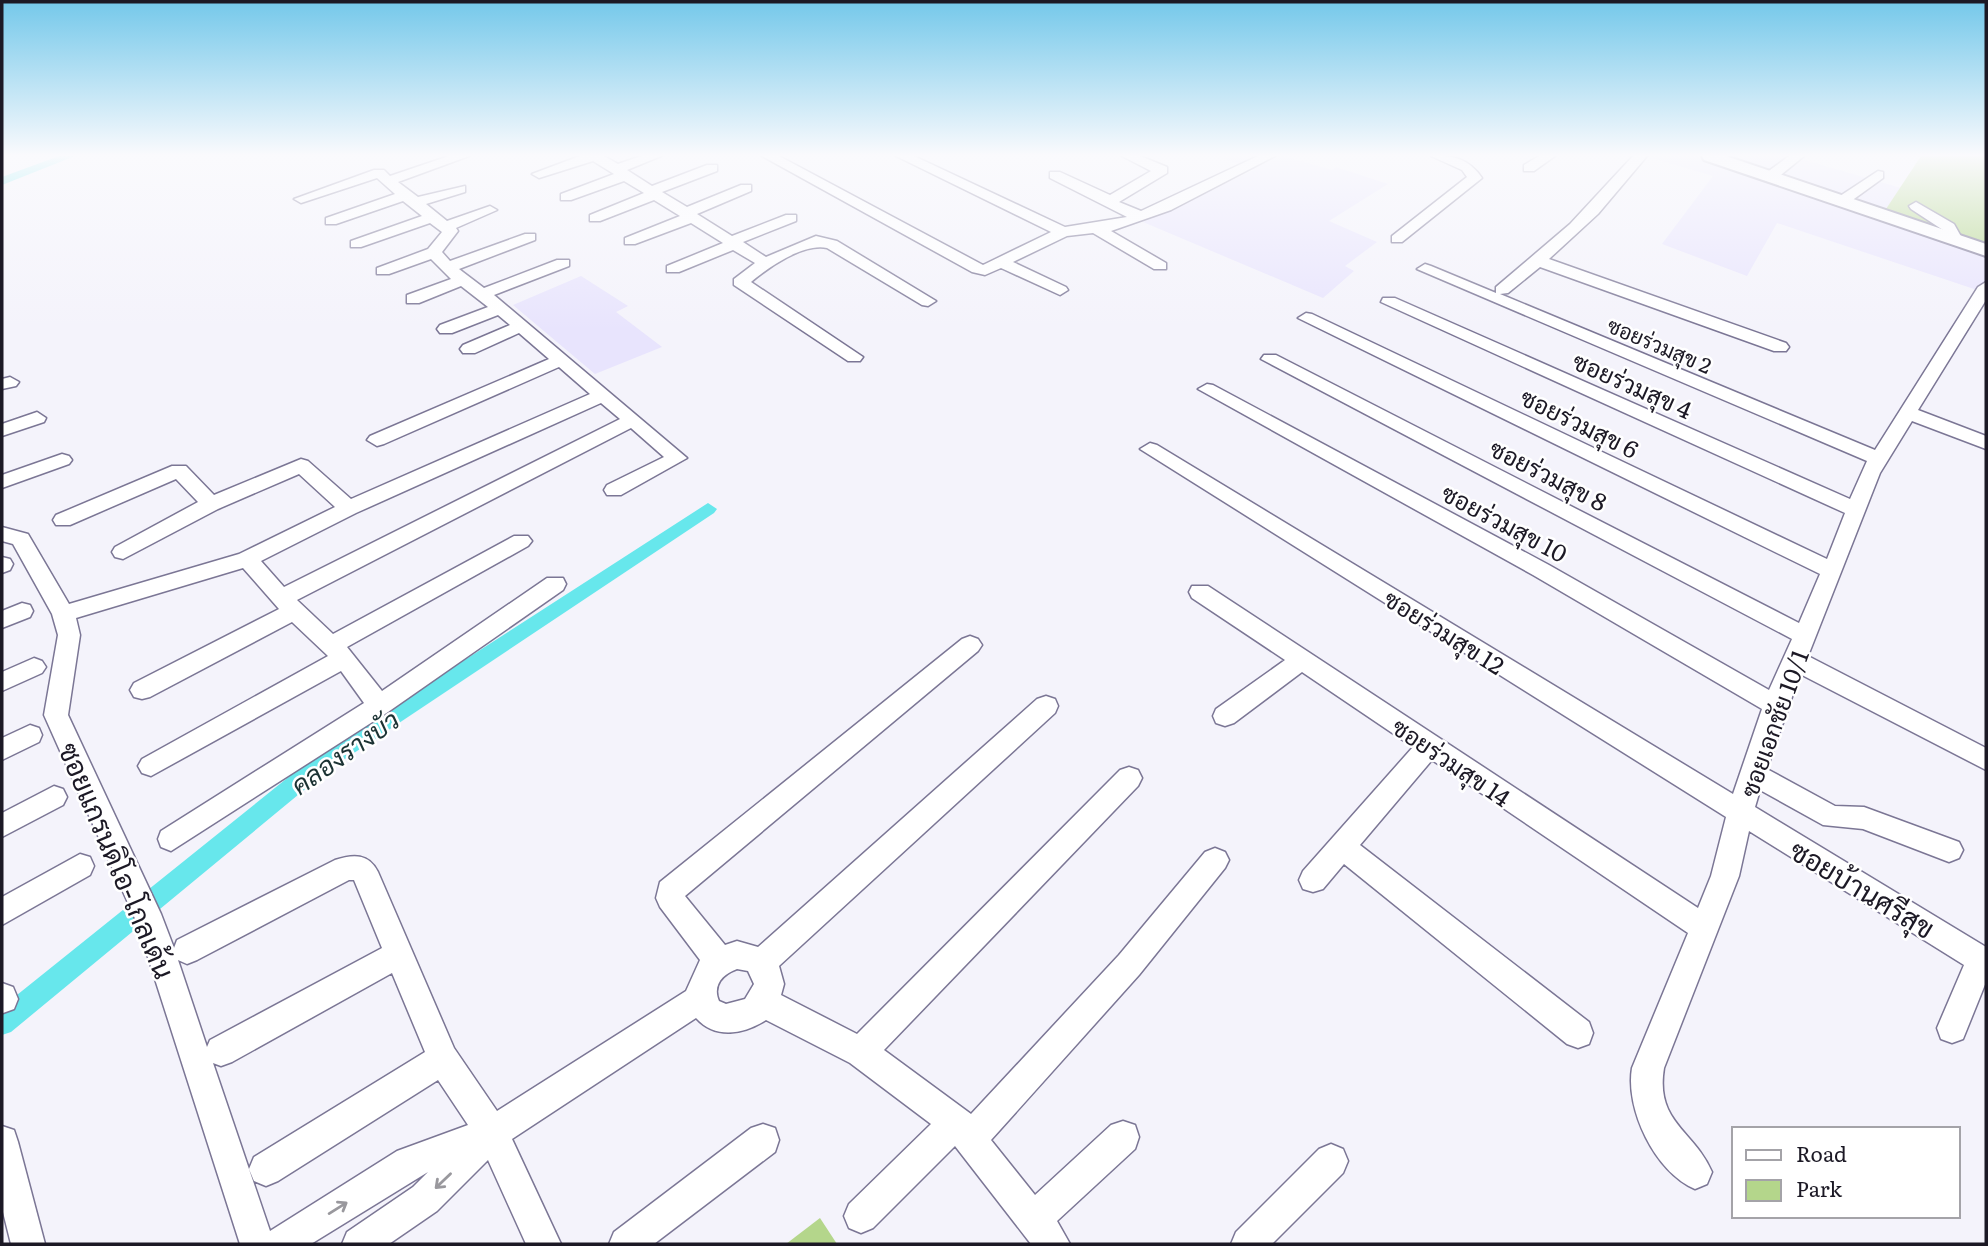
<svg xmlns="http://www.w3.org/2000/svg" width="1988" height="1246" viewBox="0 0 1988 1246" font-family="Literata,Sarabun,serif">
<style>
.built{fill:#e8e4fd}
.green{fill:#b4d68b}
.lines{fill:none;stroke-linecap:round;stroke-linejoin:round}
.canal{fill:#67e7ec;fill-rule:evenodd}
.minor-casing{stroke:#7b7695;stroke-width:3}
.major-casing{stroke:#7b7695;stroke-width:4}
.minor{fill:#fff;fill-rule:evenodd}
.major{fill:#fff;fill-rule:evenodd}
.oneway{stroke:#99989d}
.labels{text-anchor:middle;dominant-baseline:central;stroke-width:5;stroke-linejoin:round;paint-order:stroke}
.far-street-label{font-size:21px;fill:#1c1925;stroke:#fff}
.street-label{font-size:24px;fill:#1c1925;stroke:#fff}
.water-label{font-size:26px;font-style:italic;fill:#1b3233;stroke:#fff}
.near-street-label{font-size:28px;fill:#1c1925;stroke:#fff}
</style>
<rect width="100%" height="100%" fill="#f4f3fb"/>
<g class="built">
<path d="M 1218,156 L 1283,156 L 1332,170 L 1336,167 L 1388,184 L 1329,221 L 1377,242 L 1345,266 L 1354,271 L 1323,298 L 1143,222 L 1254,170 Z"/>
<path d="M 1645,156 L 1791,156 L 1901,188 L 1887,209 L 1986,243 L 1986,293 L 1777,223 L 1747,276 L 1662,244 L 1713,176 Z"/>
<path d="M 581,276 L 628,306 L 616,312 L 662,347 L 595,374 L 513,305 Z"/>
</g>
<g class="green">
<path d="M 1921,156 L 1986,156 L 1986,243 L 1886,209 Z"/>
<path d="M 820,1218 L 837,1244 L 786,1244 Z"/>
</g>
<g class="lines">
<g class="canal">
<path d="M 59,156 L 75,156 L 2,185 L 2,177 Z"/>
<path d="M 708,503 L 717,509 L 714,513 L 327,771 L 11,1032 L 2,1035 L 2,1007 L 311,759 Z"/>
</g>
<g class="minor-casing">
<g id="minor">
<path d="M 449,156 L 469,156 L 398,182 L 418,197 L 465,186 L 465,192 L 426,204 L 447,221 L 490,206 L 497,210 L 456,228 L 458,231 L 442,252 L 450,261 L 525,234 L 535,234 L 535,240 L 459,269 L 484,288 L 557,260 L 569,260 L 569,266 L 494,295 L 687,458 L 621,495 L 607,495 L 604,490 L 607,485 L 664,457 L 631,428 L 297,600 L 333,634 L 514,536 L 528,536 L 532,541 L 528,546 L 347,647 L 382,691 L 547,578 L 563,578 L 566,584 L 563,590 L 388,712 L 171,851 L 161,847 L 158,839 L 161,831 L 364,703 L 341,671 L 151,776 L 142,773 L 138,766 L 142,759 L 328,656 L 292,622 L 150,697 L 142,699 L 134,697 L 130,690 L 134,683 L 279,609 L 243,568 L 76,618 L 80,635 L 68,715 L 161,914 L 174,948 L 177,940 L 335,860 C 353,854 369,853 378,872 L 454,1048 L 497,1111 L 686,991 L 700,960 L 660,907 L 656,898 L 660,882 L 962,639 L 970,636 L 978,639 L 982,645 L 978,651 L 685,896 L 725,945 L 737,941 L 758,947 L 1037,699 L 1046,696 L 1055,699 L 1058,706 L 1055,713 L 779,966 L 784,984 L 781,995 L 857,1034 L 1120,770 L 1129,767 L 1138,770 L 1142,778 L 1138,786 L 884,1050 L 971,1114 L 1119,955 L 1205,852 L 1215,848 L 1225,852 L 1229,860 L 1225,868 L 1139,975 L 991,1140 L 1035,1195 L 1111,1125 L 1123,1121 L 1135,1125 L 1139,1137 L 1135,1149 L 1057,1221 L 1070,1244 L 1031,1244 L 955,1146 L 873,1228 L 861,1233 L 849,1228 L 844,1216 L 849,1204 L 931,1124 L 850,1063 L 766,1020 C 744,1034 716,1040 696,1018 L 512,1139 L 561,1244 L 526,1244 L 488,1160 L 437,1211 L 389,1244 L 342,1244 L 347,1232 L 413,1187 L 428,1172 L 311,1244 L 240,1244 L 137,923 L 44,715 L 58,635 L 52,614 L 13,544 L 2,541 L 2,527 L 28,534 L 69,604 L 239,554 L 335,507 L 299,474 L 218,509 L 123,559 L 115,557 L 112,552 L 115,547 L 198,502 L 176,479 L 70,525 L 56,525 L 53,520 L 56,515 L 172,466 L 186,466 L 214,495 L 301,459 L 308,461 L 351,499 L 590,394 L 559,367 L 384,444 L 377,446 L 367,440 L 370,436 L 549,359 L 519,333 L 475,353 L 463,353 L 460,349 L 463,345 L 510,325 L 498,315 L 452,333 L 440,333 L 437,329 L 440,325 L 488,307 L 461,286 L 419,303 L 407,303 L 407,295 L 451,279 L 431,259 L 389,274 L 377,274 L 377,268 L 428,249 L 442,232 L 430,223 L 361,247 L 351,247 L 351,241 L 422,216 L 403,201 L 336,224 L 326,224 L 326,218 L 395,194 L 377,178 L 301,203 L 294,199 L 374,170 L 384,170 L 390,176 ZM 601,403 L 620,419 L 284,587 L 261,561 L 356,513 ZM 349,880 L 354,880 L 382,948 L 210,1040 L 207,1047 L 178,960 L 187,964 L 197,960 ZM 737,969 L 748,971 L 754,984 L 745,999 L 726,1004 L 719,1001 C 712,985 723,974 737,969 ZM 392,973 L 425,1052 L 254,1157 L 249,1169 L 254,1181 L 266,1186 L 278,1181 L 438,1080 L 468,1125 L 397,1151 L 270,1231 L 213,1063 L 221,1066 L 232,1062 Z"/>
<path d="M 580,156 L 604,156 L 618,164 L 641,156 L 661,156 L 627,170 L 652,186 L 707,165 L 717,165 L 717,171 L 662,192 L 687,207 L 741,185 L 751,185 L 751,191 L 697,214 L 732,236 L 786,215 L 796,215 L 796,221 L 743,242 L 766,257 L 816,236 L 837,241 L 936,301 L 928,306 L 922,305 L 827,248 C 803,243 769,267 751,282 L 863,357 L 860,361 L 848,361 L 734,285 L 734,279 L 755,263 L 733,250 L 679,272 L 667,272 L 667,266 L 723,243 L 691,223 L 635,244 L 625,244 L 625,238 L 680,216 L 654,200 L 600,221 L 590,221 L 590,215 L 644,193 L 624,181 L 571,200 L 561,200 L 561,194 L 614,174 L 593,161 L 539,178 L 532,174 Z"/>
<path d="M 762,156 L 779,156 L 983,265 L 1051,232 L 896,156 L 914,156 L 1065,227 L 1127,217 L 1050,178 L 1050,172 L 1060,172 L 1110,195 L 1151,171 L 1122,156 L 1140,156 L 1167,167 L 1167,173 L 1119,202 L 1141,211 L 1258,156 L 1275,156 L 1171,210 L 1111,231 L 1166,263 L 1166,269 L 1154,269 L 1093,233 L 1067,236 L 1013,262 L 1066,287 L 1068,290 L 1060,295 L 1001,268 L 985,275 L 972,272 Z"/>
<path d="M 1431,156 C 1453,155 1469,159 1482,178 L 1402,242 L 1392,242 L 1392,236 L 1467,177 L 1462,170 Z"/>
<path d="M 1539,156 L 1555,156 L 1534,171 L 1524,171 L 1524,165 Z"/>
<path d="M 1633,156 L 1647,156 L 1598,214 L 1549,259 L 1786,343 L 1789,347 L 1786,351 L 1774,351 L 1540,267 L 1508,293 L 1500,294 L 1875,450 L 1978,287 L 1986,282 L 1986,300 L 1918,410 L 1986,436 L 1986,449 L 1912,421 L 1880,473 L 1808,656 L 1986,748 L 1986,770 L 1800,674 L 1767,769 L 1835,806 L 1864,807 L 1959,842 L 1963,850 L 1959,858 L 1949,862 L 1863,829 L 1823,825 L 1760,790 L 1755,807 L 1986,947 L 1986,982 L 1963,1039 L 1952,1043 L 1941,1039 L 1937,1028 L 1964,965 L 1749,831 L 1739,876 L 1664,1068 C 1655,1123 1694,1130 1712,1172 L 1707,1184 L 1695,1189 C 1655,1172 1625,1109 1632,1068 L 1688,933 L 1432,760 L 1360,845 L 1589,1022 L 1593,1033 L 1589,1044 L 1578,1048 L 1567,1044 L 1344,864 L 1323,889 L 1313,892 L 1303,889 L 1299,880 L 1303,871 L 1413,747 L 1302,672 L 1234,723 L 1225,726 L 1216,723 L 1213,716 L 1216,709 L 1285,660 L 1192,598 L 1189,592 L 1192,586 L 1208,586 L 1698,908 L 1711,876 L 1726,817 L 1140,449 L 1150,443 L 1157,445 L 1733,794 L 1762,709 L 1533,575 L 1198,389 L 1207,384 L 1213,385 L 1549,565 L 1769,690 L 1792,639 L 1261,359 L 1264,355 L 1276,355 L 1799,623 L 1820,574 L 1298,318 L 1306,313 L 1312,314 L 1827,559 L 1845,513 L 1381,302 L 1383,298 L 1395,298 L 1850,499 L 1867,461 L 1417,269 L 1425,264 L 1431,266 L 1496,293 L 1496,287 L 1570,224 Z"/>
<path d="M 1789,156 L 1804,156 L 1776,179 L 1766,179 L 1766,173 Z"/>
<path d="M 1878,171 L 1883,172 L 1883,178 L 1847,204 L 1837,204 L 1837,198 Z"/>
<path d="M 1916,202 L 1954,224 L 1963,240 L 1960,243 L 1950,243 L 1943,230 L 1911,209 L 1909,206 Z"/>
<path d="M 10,377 L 19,382 L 16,386 L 2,389 L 2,379 Z"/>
<path d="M 37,412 L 46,418 L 44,422 L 2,436 L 2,424 Z"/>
<path d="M 62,454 L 69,456 L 72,460 L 69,464 L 2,488 L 2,475 Z"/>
<path d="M 2,557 L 10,559 L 13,564 L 10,570 L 2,573 Z"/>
<path d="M 22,603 L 30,605 L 33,611 L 30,617 L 2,628 L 2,611 Z"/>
<path d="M 34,658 L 42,661 L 46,667 L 42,673 L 2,691 L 2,672 Z"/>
<path d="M 30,725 L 39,728 L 42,735 L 39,742 L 2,760 L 2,738 Z"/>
<path d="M 54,786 L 63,789 L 67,797 L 63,805 L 2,837 L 2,813 Z"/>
<path d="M 80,854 L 90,857 L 94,866 L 90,875 L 2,925 L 2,897 Z"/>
<path d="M 2,983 L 13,987 L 18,999 L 14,1009 L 3,1013 Z"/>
<path d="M 763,1124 L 775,1128 L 779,1140 L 775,1152 L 654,1244 L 609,1244 L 614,1232 L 751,1128 Z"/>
<path d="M 2,1126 L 14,1130 L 18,1142 L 45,1244 L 11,1244 L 2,1208 Z"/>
<path d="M 1331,1144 L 1343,1149 L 1348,1161 L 1343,1173 L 1272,1244 L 1231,1244 L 1236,1232 L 1319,1149 Z"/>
</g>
</g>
<g class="major-casing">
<path id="major" d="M 1702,156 L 1726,156 L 1986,244 L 1986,256 L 1704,160 Z"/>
</g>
<use href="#minor" class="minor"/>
<use href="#major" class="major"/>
</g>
<defs><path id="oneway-shaft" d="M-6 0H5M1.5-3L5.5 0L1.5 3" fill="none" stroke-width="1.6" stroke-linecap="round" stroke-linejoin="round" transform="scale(1.75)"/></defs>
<g class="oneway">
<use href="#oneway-shaft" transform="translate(443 1181) rotate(136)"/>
<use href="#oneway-shaft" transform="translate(338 1208) rotate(-32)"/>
</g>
<linearGradient id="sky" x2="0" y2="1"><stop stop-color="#74c8ea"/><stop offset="0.47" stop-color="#fafafd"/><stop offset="1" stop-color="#fafafd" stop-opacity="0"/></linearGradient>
<rect width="1988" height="330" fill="url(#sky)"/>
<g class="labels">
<g class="far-street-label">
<text transform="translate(1660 344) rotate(23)">ซอยร่วมสุข 2</text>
</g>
<g class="street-label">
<text transform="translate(1633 384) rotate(24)">ซอยร่วมสุข 4</text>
<text transform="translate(1580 422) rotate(26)">ซอยร่วมสุข 6</text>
<text transform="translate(1549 474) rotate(27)">ซอยร่วมสุข 8</text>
<text transform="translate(1505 522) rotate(28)">ซอยร่วมสุข 10</text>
<text transform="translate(1445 631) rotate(32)">ซอยร่วมสุข 12</text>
<text transform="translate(1773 723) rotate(-70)">ซอยเอกชัย 10/1</text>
<text transform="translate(1452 761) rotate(34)">ซอยร่วมสุข 14</text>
</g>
<g class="water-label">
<text transform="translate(344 751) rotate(-35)">คลองรางบัว</text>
</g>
<g class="near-street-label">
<text transform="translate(118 860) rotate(67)">ซอยแกรนดิโอ-โกลเด้น</text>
<text transform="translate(1863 888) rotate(31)">ซอยบ้านศรีสุข</text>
</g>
</g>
<rect width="1988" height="1246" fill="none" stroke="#1c1925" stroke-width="7"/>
<rect x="1732" y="1127" width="228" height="91" fill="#ffffff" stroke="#a4a3a8" stroke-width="2"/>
<rect x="1746" y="1150" width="35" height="10" fill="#ffffff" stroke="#a4a3a8" stroke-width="2"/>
<text x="1796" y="1162" font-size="21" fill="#1c1925">Road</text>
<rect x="1746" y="1180" width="35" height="21" fill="#b4d68b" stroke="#a4a3a8" stroke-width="2"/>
<text x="1796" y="1197" font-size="21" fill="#1c1925">Park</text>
</svg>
